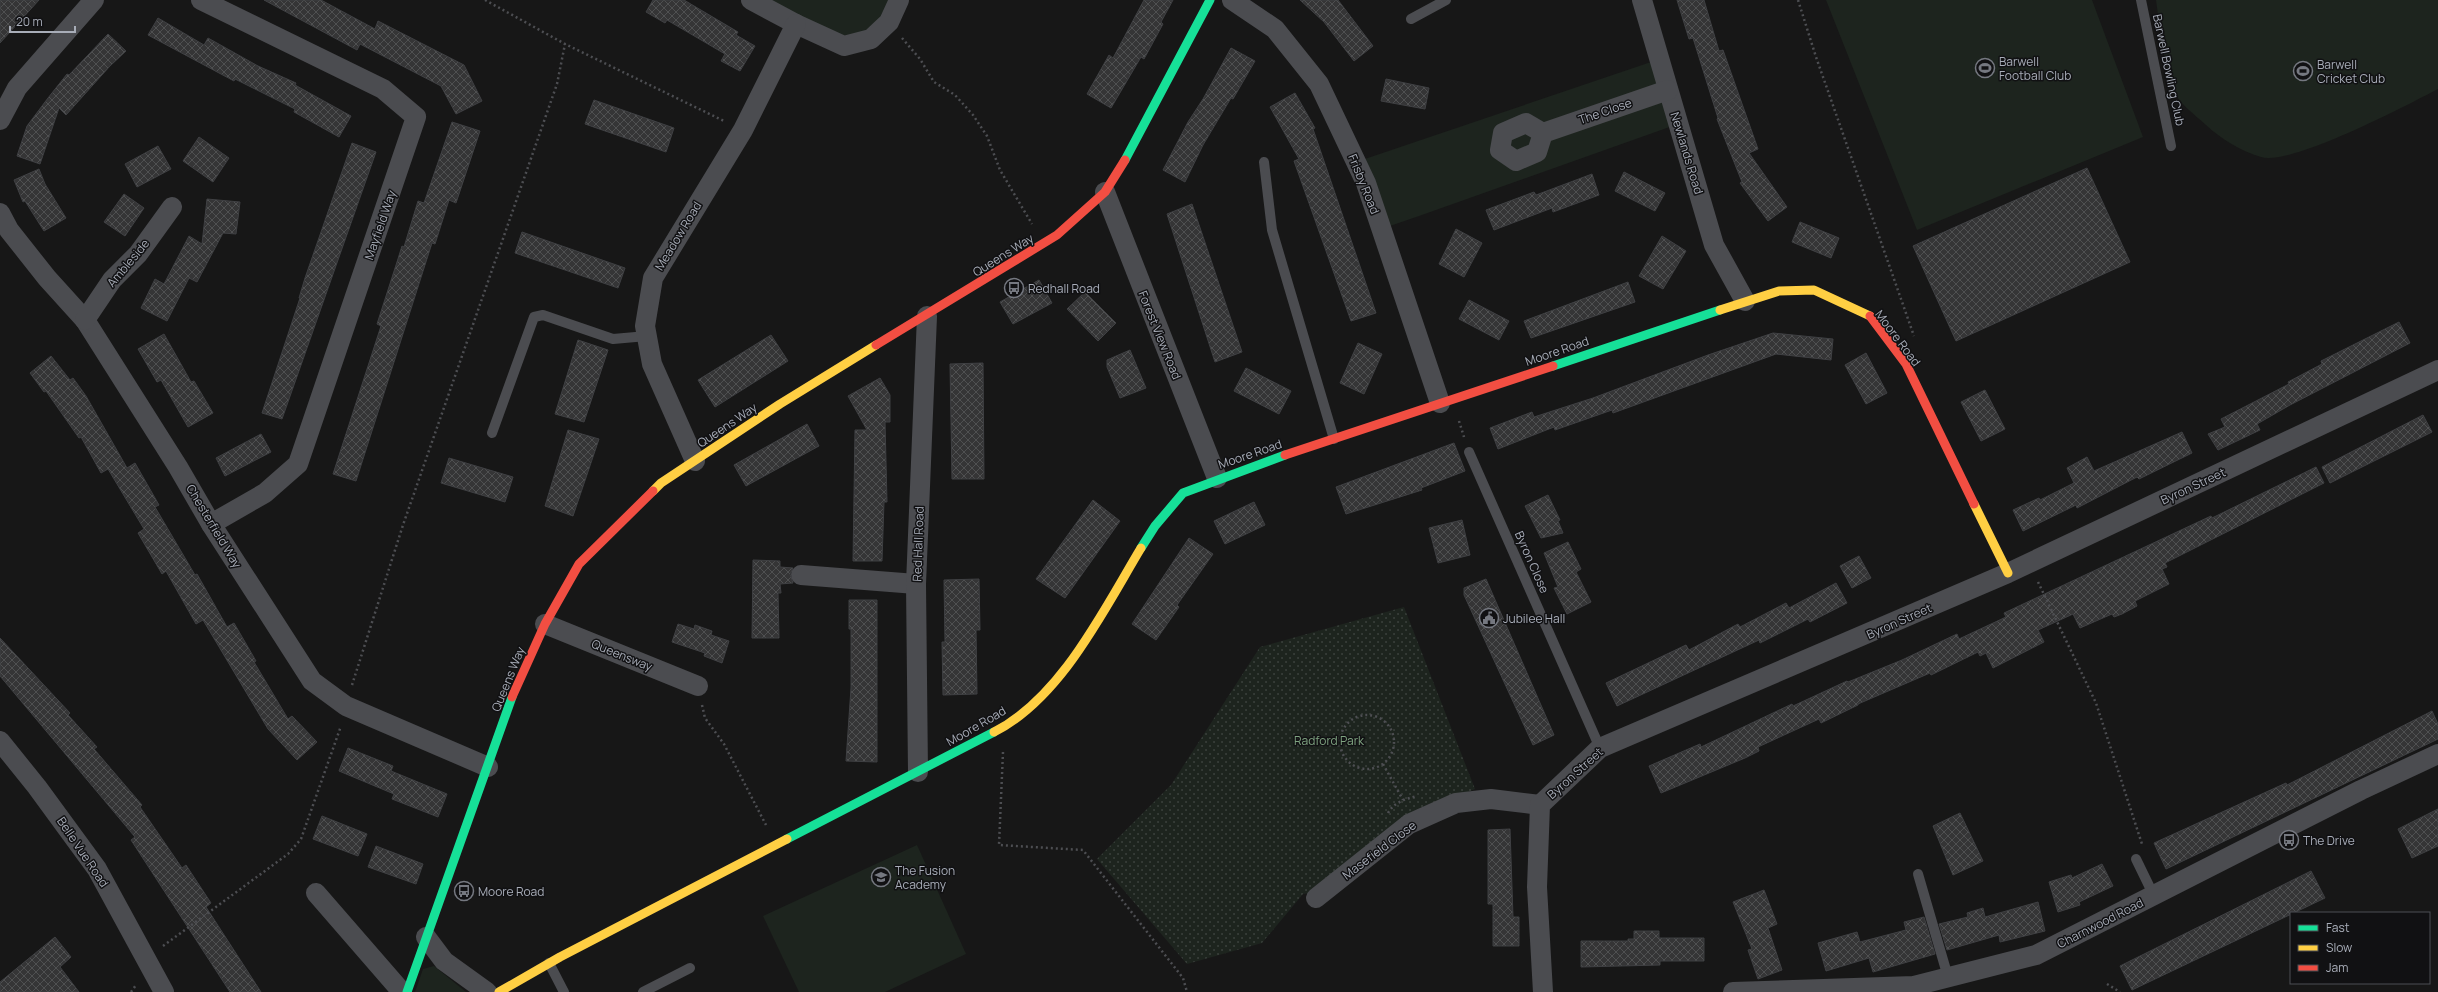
<svg xmlns="http://www.w3.org/2000/svg" width="2438" height="992" viewBox="0 0 2438 992" font-family="Manrope,sans-serif">
<style>
.grass{fill:#1d241e}
.park{fill:url(#park-dots)}
.building{fill:url(#building-cross-hatch);stroke:#3f4043}
.lines{fill:none;stroke-linecap:round;stroke-linejoin:round}
.path{stroke:#4d4e52;stroke-width:2.5;stroke-dasharray:2 3;stroke-linecap:butt}
.lane{stroke:#4b4c50;stroke-width:10}
.street{stroke:#4b4c50;stroke-width:20}
.fast{stroke:#16e098;stroke-width:9}
.slow{stroke:#ffcf43;stroke-width:9}
.jam{stroke:#f24e42;stroke-width:9}
.labels{text-anchor:middle;dominant-baseline:central;stroke-width:3;stroke-linejoin:round;paint-order:stroke}
.poi-label{font-size:12px;fill:#a8adb8;stroke:#111113;text-anchor:start}
.street-label{font-size:12px;fill:#a8adb8;stroke:#111113}
.park-label{font-size:12px;fill:#7fa381;stroke:#111113}
</style>
<defs>
<pattern id="park-dots" width="8" height="8" patternUnits="userSpaceOnUse"><rect width="8" height="8" fill="#1d241e"/><path d="M2 2h.1M6 6h.1" fill="none" stroke="#3b413d" stroke-width="1.8" stroke-linecap="round"/></pattern>
<pattern id="building-cross-hatch" width="8" height="8" patternUnits="userSpaceOnUse"><rect width="8" height="8" fill="#353536"/><path d="M0 0l8 8M0 8l8-8" fill="none" stroke="#4f5051"/></pattern>
</defs>
<rect width="100%" height="100%" fill="#171717"/>
<g class="grass">
<path d="M 751,0 L 899,0 L 889,22 L 844,46 Z"/>
<path d="M 1826,0 L 2092,0 L 2143,137 L 1917,230 Z"/>
<path d="M 2156,0 L 2438,0 L 2438,89 C 2407,105 2292,166 2261,157 C 2241,151 2221,139 2206,125 C 2194,114 2178,103 2172,87 C 2163,59 2160,29 2156,0 Z"/>
<path d="M 1654,61 L 1678,124 L 1419,216 L 1387,227 L 1356,162 Z"/>
<path d="M 917,845 L 966,954 L 885,992 L 799,992 L 763,916 Z"/>
<path d="M 434,966 L 466,992 L 415,992 L 423,969 Z"/>
</g>
<path class="park" d="M 1404,607 L 1475,789 L 1406,818 L 1310,893 L 1303,894 L 1262,943 L 1187,964 L 1097,859 L 1171,785 L 1260,647 Z"/>
<g class="building">
<path d="M 0,0 L 39,0 L 0,43 Z"/>
<path d="M 264,0 L 321,0 L 375,29 L 378,21 L 464,65 L 482,101 L 456,114 L 441,86 L 360,44 L 357,50 Z"/>
<path d="M 653,0 L 684,0 L 738,32 L 736,35 L 755,46 L 740,71 L 721,61 L 725,54 L 667,20 L 665,23 L 646,12 Z"/>
<path d="M 1144,0 L 1173,0 L 1161,22 L 1163,24 L 1144,59 L 1141,57 L 1111,108 L 1087,94 L 1109,55 L 1113,58 Z"/>
<path d="M 1300,0 L 1338,0 L 1373,46 L 1354,61 L 1324,22 Z"/>
<path d="M 1677,0 L 1704,0 L 1719,51 L 1723,50 L 1758,149 L 1749,153 L 1787,207 L 1768,221 L 1740,183 L 1742,182 L 1717,119 L 1718,118 L 1693,38 L 1689,39 Z"/>
<path d="M 158,18 L 204,45 L 208,38 L 258,66 L 296,83 L 295,85 L 351,116 L 339,137 L 294,112 L 295,109 L 235,79 L 234,81 L 148,35 Z"/>
<path d="M 108,34 L 126,51 L 110,66 L 66,115 L 59,108 L 40,164 L 17,156 L 27,126 L 48,98 L 67,74 L 69,75 Z"/>
<path d="M 1231,48 L 1255,61 L 1233,99 L 1231,98 L 1203,145 L 1185,182 L 1163,170 L 1188,122 L 1203,99 Z"/>
<path d="M 1386,79 L 1429,88 L 1425,109 L 1381,101 Z"/>
<path d="M 1295,93 L 1315,128 L 1313,129 L 1376,313 L 1351,321 L 1294,161 L 1299,159 L 1270,107 Z"/>
<path d="M 594,100 L 674,128 L 666,152 L 585,124 Z"/>
<path d="M 452,122 L 480,131 L 456,203 L 449,200 L 435,244 L 432,243 L 356,481 L 333,474 L 381,326 L 377,324 L 397,262 L 402,246 L 404,247 L 418,201 L 424,203 Z"/>
<path d="M 199,137 L 229,158 L 213,182 L 183,161 Z"/>
<path d="M 352,143 L 376,152 L 282,419 L 262,413 L 300,298 L 299,298 L 305,278 Z"/>
<path d="M 158,146 L 171,169 L 137,187 L 125,164 Z"/>
<path d="M 2087,168 L 2130,262 L 1956,341 L 1913,246 Z"/>
<path d="M 39,169 L 45,184 L 66,218 L 44,231 L 25,201 L 23,202 L 14,180 Z"/>
<path d="M 1624,172 L 1665,193 L 1655,211 L 1615,191 Z"/>
<path d="M 1592,174 L 1599,195 L 1553,212 L 1552,208 L 1494,230 L 1486,210 L 1534,192 L 1536,195 Z"/>
<path d="M 124,194 L 144,208 L 125,236 L 104,222 Z"/>
<path d="M 207,199 L 240,202 L 236,234 L 223,233 L 197,282 L 189,278 L 167,321 L 141,308 L 155,279 L 164,284 L 189,236 L 202,244 Z"/>
<path d="M 1192,204 L 1242,352 L 1215,362 L 1167,214 Z"/>
<path d="M 1800,222 L 1839,238 L 1831,258 L 1792,242 Z"/>
<path d="M 1456,229 L 1482,243 L 1464,277 L 1439,264 Z"/>
<path d="M 522,232 L 625,268 L 618,288 L 515,253 Z"/>
<path d="M 1662,236 L 1686,251 L 1663,289 L 1639,276 Z"/>
<path d="M 1039,280 L 1052,303 L 1013,324 L 1000,302 Z"/>
<path d="M 1628,282 L 1635,302 L 1531,338 L 1524,321 Z"/>
<path d="M 1085,292 L 1116,323 L 1098,341 L 1067,309 Z"/>
<path d="M 1469,300 L 1509,321 L 1499,340 L 1459,319 Z"/>
<path d="M 2399,322 L 2410,343 L 2290,405 L 2257,424 L 2260,430 L 2218,450 L 2208,434 L 2225,427 L 2221,419 L 2289,384 L 2288,382 L 2322,364 L 2321,361 Z"/>
<path d="M 1773,333 L 1833,339 L 1831,360 L 1776,354 L 1613,413 L 1612,410 L 1555,430 L 1554,427 L 1498,449 L 1490,428 L 1532,412 L 1534,417 L 1593,398 L 1708,355 Z"/>
<path d="M 164,334 L 191,382 L 194,381 L 213,413 L 188,427 L 161,380 L 157,382 L 138,349 Z"/>
<path d="M 771,335 L 788,361 L 715,407 L 698,380 Z"/>
<path d="M 578,340 L 608,350 L 584,422 L 555,414 Z"/>
<path d="M 1358,343 L 1382,354 L 1364,394 L 1340,383 Z"/>
<path d="M 1130,350 L 1146,388 L 1120,398 L 1107,367 L 1107,360 Z"/>
<path d="M 1866,353 L 1887,393 L 1866,404 L 1845,365 Z"/>
<path d="M 51,356 L 70,380 L 73,378 L 86,396 L 127,468 L 135,463 L 159,505 L 155,507 L 195,575 L 197,574 L 227,627 L 234,623 L 256,661 L 254,662 L 288,719 L 292,716 L 317,742 L 297,760 L 268,729 L 203,620 L 196,624 L 166,571 L 162,574 L 138,533 L 144,529 L 108,469 L 101,473 L 81,437 L 79,438 L 46,391 L 44,392 L 30,373 Z"/>
<path d="M 983,363 L 984,479 L 952,479 L 950,364 Z"/>
<path d="M 1246,368 L 1291,391 L 1279,414 L 1234,391 Z"/>
<path d="M 880,378 L 890,395 L 890,422 L 885,422 L 887,502 L 884,502 L 882,561 L 853,561 L 855,430 L 867,430 L 848,396 Z"/>
<path d="M 1985,390 L 2005,429 L 1981,441 L 1961,402 Z"/>
<path d="M 2423,415 L 2432,432 L 2330,483 L 2322,467 Z"/>
<path d="M 807,424 L 819,446 L 746,486 L 734,465 Z"/>
<path d="M 568,430 L 599,439 L 573,516 L 545,506 Z"/>
<path d="M 2182,432 L 2192,453 L 2139,479 L 2137,477 L 2077,508 L 2076,505 L 2023,531 L 2013,510 L 2039,498 L 2040,500 L 2074,483 L 2067,468 L 2087,457 L 2094,471 Z"/>
<path d="M 261,434 L 271,452 L 225,476 L 216,458 Z"/>
<path d="M 1454,443 L 1465,471 L 1421,488 L 1422,490 L 1346,514 L 1336,487 Z"/>
<path d="M 449,458 L 513,477 L 505,502 L 441,483 Z"/>
<path d="M 2316,467 L 2324,483 L 2165,563 L 2167,567 L 2162,569 L 2169,584 L 2135,601 L 2137,606 L 2122,614 L 2114,617 L 2112,614 L 2080,628 L 2073,614 L 2038,630 L 2044,642 L 1993,668 L 1986,653 L 1980,656 L 1978,652 L 1931,675 L 1930,673 L 1858,704 L 1858,705 L 1821,723 L 1819,719 L 1758,747 L 1759,751 L 1745,758 L 1661,793 L 1649,766 L 1700,744 L 1701,747 L 1792,704 L 1793,706 L 1847,681 L 1848,682 L 1902,660 L 1957,634 L 1959,639 L 2006,617 L 2004,613 L 2211,516 L 2212,518 Z"/>
<path d="M 1548,495 L 1560,520 L 1558,521 L 1563,533 L 1541,538 L 1525,506 Z"/>
<path d="M 1093,500 L 1120,521 L 1065,598 L 1036,579 Z"/>
<path d="M 1254,502 L 1265,525 L 1225,544 L 1214,521 Z"/>
<path d="M 1462,520 L 1470,555 L 1438,563 L 1429,528 Z"/>
<path d="M 1189,538 L 1213,554 L 1177,605 L 1179,607 L 1156,640 L 1132,624 Z"/>
<path d="M 1568,542 L 1581,569 L 1576,572 L 1591,602 L 1567,614 L 1554,588 L 1558,587 L 1544,553 Z"/>
<path d="M 1859,556 L 1871,578 L 1852,588 L 1840,566 Z"/>
<path d="M 753,560 L 780,561 L 780,567 L 793,568 L 790,574 L 793,583 L 780,584 L 781,593 L 778,593 L 779,638 L 752,638 Z"/>
<path d="M 979,579 L 980,630 L 976,630 L 977,694 L 943,695 L 942,642 L 945,642 L 944,580 Z"/>
<path d="M 1486,579 L 1554,735 L 1533,745 L 1464,595 L 1464,588 Z"/>
<path d="M 1836,583 L 1847,603 L 1810,622 L 1808,619 L 1760,643 L 1759,640 L 1617,706 L 1606,683 L 1686,645 L 1689,650 L 1738,624 L 1740,627 L 1786,603 L 1789,608 Z"/>
<path d="M 849,600 L 877,600 L 877,762 L 846,761 L 851,688 L 851,629 L 849,629 Z"/>
<path d="M 678,624 L 694,629 L 695,625 L 712,631 L 711,635 L 729,641 L 722,663 L 704,656 L 705,653 L 672,642 Z"/>
<path d="M 0,638 L 70,713 L 68,715 L 97,747 L 94,749 L 142,805 L 140,807 L 182,868 L 186,865 L 211,903 L 206,907 L 261,992 L 230,992 L 131,840 L 135,837 L 0,676 Z"/>
<path d="M 2432,711 L 2438,724 L 2438,739 L 2166,869 L 2154,843 L 2286,783 L 2287,785 Z"/>
<path d="M 348,748 L 393,766 L 391,771 L 447,794 L 438,817 L 392,799 L 394,794 L 339,771 Z"/>
<path d="M 2438,809 L 2438,846 L 2412,858 L 2398,829 Z"/>
<path d="M 1960,813 L 1983,861 L 1953,875 L 1933,826 Z"/>
<path d="M 322,816 L 367,834 L 358,856 L 313,839 Z"/>
<path d="M 1510,829 L 1513,917 L 1519,917 L 1519,946 L 1493,946 L 1493,904 L 1488,904 L 1488,830 Z"/>
<path d="M 376,846 L 423,864 L 416,884 L 368,867 Z"/>
<path d="M 2102,864 L 2113,886 L 2079,902 L 2080,905 L 2058,912 L 2049,882 L 2071,875 L 2072,878 Z"/>
<path d="M 2311,871 L 2325,898 L 2132,990 L 2120,966 Z"/>
<path d="M 1764,890 L 1777,924 L 1768,928 L 1782,970 L 1758,979 L 1748,950 L 1752,949 L 1733,902 Z"/>
<path d="M 2038,902 L 2045,931 L 2000,942 L 1999,935 L 1947,950 L 1939,924 L 1968,917 L 1967,913 L 1983,908 L 1985,917 Z"/>
<path d="M 1924,917 L 1935,954 L 1873,972 L 1869,958 L 1826,971 L 1818,943 L 1857,932 L 1860,942 L 1906,930 L 1904,922 Z"/>
<path d="M 1634,931 L 1659,931 L 1659,938 L 1704,938 L 1704,961 L 1660,961 L 1660,965 L 1581,967 L 1581,941 L 1628,941 L 1628,939 L 1634,939 Z"/>
<path d="M 55,937 L 71,957 L 60,967 L 79,992 L 0,992 L 0,982 Z"/>
</g>
<g class="lines">
<g class="path">
<path d="M 485,0 L 565,44 L 724,121"/>
<path d="M 1798,0 L 1816,57 L 1914,336"/>
<path d="M 902,38 L 920,59 L 934,82 L 955,95 L 973,115 L 987,136 L 1000,170 L 1032,224"/>
<path d="M 1459,421 L 1464,437"/>
<path d="M 2038,582 L 2096,703 L 2142,844"/>
<path d="M 352,685 L 403,525 L 557,84 L 565,44"/>
<path d="M 702,705 L 705,718 L 724,744 L 766,825"/>
<circle cx="1367" cy="742" r="27"/>
<path d="M 1003,752 L 999,845 L 1083,850 L 1183,978 L 1187,992"/>
<path d="M 1383,764 L 1403,800"/>
<path d="M 1388,813 C 1394,802 1406,799 1417,796"/>
<path d="M 163,946 L 288,854 L 301,839 L 341,726"/>
<path d="M 2107,984 L 2120,992"/>
<path d="M 131,992 L 136,985"/>
</g>
<g class="lane">
<path d="M 2141,0 L 2171,146"/>
<path d="M 1411,19 L 1446,0"/>
<path d="M 1264,162 L 1272,230 L 1334,439"/>
<path d="M 492,433 L 534,317 L 543,315 L 613,339 L 647,336"/>
<path d="M 1469,452 L 1600,748"/>
<path d="M 2136,859 L 2154,896"/>
<path d="M 1918,874 L 1948,977"/>
<path d="M 549,963 L 564,992"/>
<path d="M 643,992 L 690,968"/>
</g>
<g class="street">
<path d="M 201,0 L 383,89 L 416,117 L 298,464 L 265,493 L 211,524"/>
<path d="M 751,0 L 796,24 L 844,46 L 871,39 L 889,22 L 899,0"/>
<path d="M 1232,0 L 1275,29 L 1319,84 L 1366,183 L 1440,403"/>
<path d="M 1642,0 L 1714,245 L 1745,301"/>
<path d="M 0,120 L 17,88 L 94,0"/>
<path d="M 1543,133 L 1526,123 L 1503,133 L 1500,150 L 1516,161 L 1537,152 L 1543,133 L 1668,90"/>
<path d="M 1105,192 L 1217,478"/>
<path d="M 0,213 L 9,230 L 47,278 L 85,320 L 178,467 L 211,524 L 312,681 L 346,706 L 488,767"/>
<path d="M 85,320 L 112,280 L 138,254 L 172,207"/>
<path d="M 695,461 L 652,364 L 645,326 L 653,278 L 743,130 L 796,24"/>
<path d="M 801,575 L 916,584"/>
<path d="M 545,624 L 698,686"/>
<path d="M 0,741 L 37,787 L 97,869 L 164,992"/>
<path d="M 918,772 L 916,584 L 927,316"/>
<path d="M 316,893 L 402,992"/>
<path d="M 1316,898 L 1409,824 L 1456,803 L 1491,799 L 1540,805"/>
<path d="M 426,937 L 444,961 L 487,992"/>
<path d="M 1543,992 L 1537,887 L 1540,805 L 1600,748 L 2008,573 L 2438,370"/>
<path d="M 1733,992 L 1914,986 L 2036,955 L 2361,790 L 2438,754"/>
</g>
<g class="fast">
<path d="M 1125,160 L 1210,0"/>
<path d="M 1553,366 L 1720,310"/>
<path d="M 1141,548 L 1155,526 L 1183,493 L 1285,455"/>
<path d="M 787,839 L 994,732"/>
<path d="M 407,992 L 512,697"/>
</g>
<g class="slow">
<path d="M 1720,310 L 1779,291 L 1814,290 L 1870,316"/>
<path d="M 653,491 L 661,483 L 780,404 L 876,345"/>
<path d="M 1974,504 L 2008,573"/>
<path d="M 994,732 C 1061,698 1103,611 1141,548"/>
<path d="M 499,992 L 560,957 L 787,839"/>
</g>
<g class="jam">
<path d="M 1870,316 L 1906,364 L 1974,504"/>
<path d="M 876,345 L 1057,235 L 1105,192 L 1125,160"/>
<path d="M 1285,455 L 1553,366"/>
<path d="M 512,697 L 545,624 L 579,564 L 653,491"/>
</g>
</g>
<defs>
<g id="stadium-ring" transform="scale(1)"><circle r="9.5" fill="#111113" stroke="#757880" stroke-width="1.5"/><path d="M0-5a6.5 5 0 1 0 0 10a6.5 5 0 1 0 0-10ZM-3.5-1.8h7v3.6h-7Z" fill="#757880"/></g>
<g id="bus-ring" transform="scale(1)"><circle r="9.5" fill="#111113" stroke="#757880" stroke-width="1.5"/><path d="M-5-6H5V4H4V6H2V4H-2V6H-4V4H-5ZM-3.5-4V0h7V-4ZM-3.5 1.2v1.5H-2V1.2ZM2 1.2v1.5H3.5V1.2Z" fill="#757880"/></g>
<g id="civic-ring" transform="scale(1)"><circle r="9.5" fill="#111113" stroke="#757880" stroke-width="1.5"/><path d="M-.6-6.5H3V-4.5H.6V-3L4-1V1h2V6H-6V1h2V-1L-.6-3ZM-1.2 2.5V6h2.4V2.5Z" fill="#757880"/></g>
<g id="school-ring" transform="scale(1)"><circle r="9.5" fill="#111113" stroke="#757880" stroke-width="1.5"/><path d="M0-5L7-2L0 1L-7-2ZM-4 1L0 2.5L4 1V4Q0 6-4 4Z" fill="#757880"/></g>
</defs>
<g fill-rule="evenodd">
<use href="#stadium-ring" x="1985" y="68"/>
<use href="#stadium-ring" x="2303" y="71"/>
<use href="#bus-ring" x="1014" y="288"/>
<use href="#civic-ring" x="1489" y="618"/>
<use href="#bus-ring" x="2289" y="840"/>
<use href="#school-ring" x="881" y="877"/>
<use href="#bus-ring" x="464" y="891"/>
</g>
<g class="labels">
<g class="poi-label">
<text x="1999" y="61">Barwell<tspan x="1999" dy="14">Football Club</tspan></text>
<text x="2317" y="64">Barwell<tspan x="2317" dy="14">Cricket Club</tspan></text>
<text x="1028" y="288">Redhall Road</text>
<text x="1503" y="618">Jubilee Hall</text>
<text x="2303" y="840">The Drive</text>
<text x="895" y="870">The Fusion<tspan x="895" dy="14">Academy</tspan></text>
<text x="478" y="891">Moore Road</text>
</g>
<g class="street-label">
<text transform="translate(2169 70) rotate(78)">Barwell Bowling Club</text>
<text transform="translate(1605 111) rotate(-19)">The Close</text>
<text transform="translate(1687 153) rotate(73)">Newlands Road</text>
<text transform="translate(1364 184) rotate(68)">Frisby Road</text>
<text transform="translate(380 225) rotate(-71)">Mayfield Way</text>
<text transform="translate(678 236) rotate(-59)">Meadow Road</text>
<text transform="translate(1003 255) rotate(-32)">Queens Way</text>
<text transform="translate(128 263) rotate(-50)">Ambleside</text>
<text transform="translate(1160 335) rotate(68)">Forest View Road</text>
<text transform="translate(1898 338) rotate(53)">Moore Road</text>
<text transform="translate(1557 351) rotate(-19)">Moore Road</text>
<text transform="translate(727 425) rotate(-34)">Queens Way</text>
<text transform="translate(1250 454) rotate(-19)">Moore Road</text>
<text transform="translate(2193 486) rotate(-25)">Byron Street</text>
<text transform="translate(214 526) rotate(59)">Chesterfield Way</text>
<text transform="translate(918 544) rotate(-88)">Red Hall Road</text>
<text transform="translate(1532 562) rotate(66)">Byron Close</text>
<text transform="translate(1899 621) rotate(-24)">Byron Street</text>
<text transform="translate(622 655) rotate(22)">Queensway</text>
<text transform="translate(508 679) rotate(-68)">Queens Way</text>
<text transform="translate(976 726) rotate(-30)">Moore Road</text>
<text transform="translate(1575 773) rotate(-42)">Byron Street</text>
<text transform="translate(1379 850) rotate(-37)">Masefield Close</text>
<text transform="translate(83 852) rotate(56)">Belle Vue Road</text>
<text transform="translate(2100 923) rotate(-27)">Charnwood Road</text>
</g>
<g class="park-label">
<text x="1329" y="740">Radford Park</text>
</g>
</g>
<rect x="2290" y="912" width="140" height="72" fill="#111113" stroke="#4d4f55"/>
<rect x="2298" y="925" width="20" height="6" fill="#16e098" stroke="#4d4f55"/>
<text x="2326" y="932" font-size="12" fill="#a8adb8">Fast</text>
<rect x="2298" y="945" width="20" height="6" fill="#ffcf43" stroke="#4d4f55"/>
<text x="2326" y="952" font-size="12" fill="#a8adb8">Slow</text>
<rect x="2298" y="965" width="20" height="6" fill="#f24e42" stroke="#4d4f55"/>
<text x="2326" y="972" font-size="12" fill="#a8adb8">Jam</text>
<path d="M10 26v6h65v-6" fill="none" stroke="#a8adb8" stroke-width="2"/>
<text x="16" y="26" font-size="12" fill="#a8adb8" stroke="#111113" stroke-width="3" paint-order="stroke">20 m</text>
</svg>
